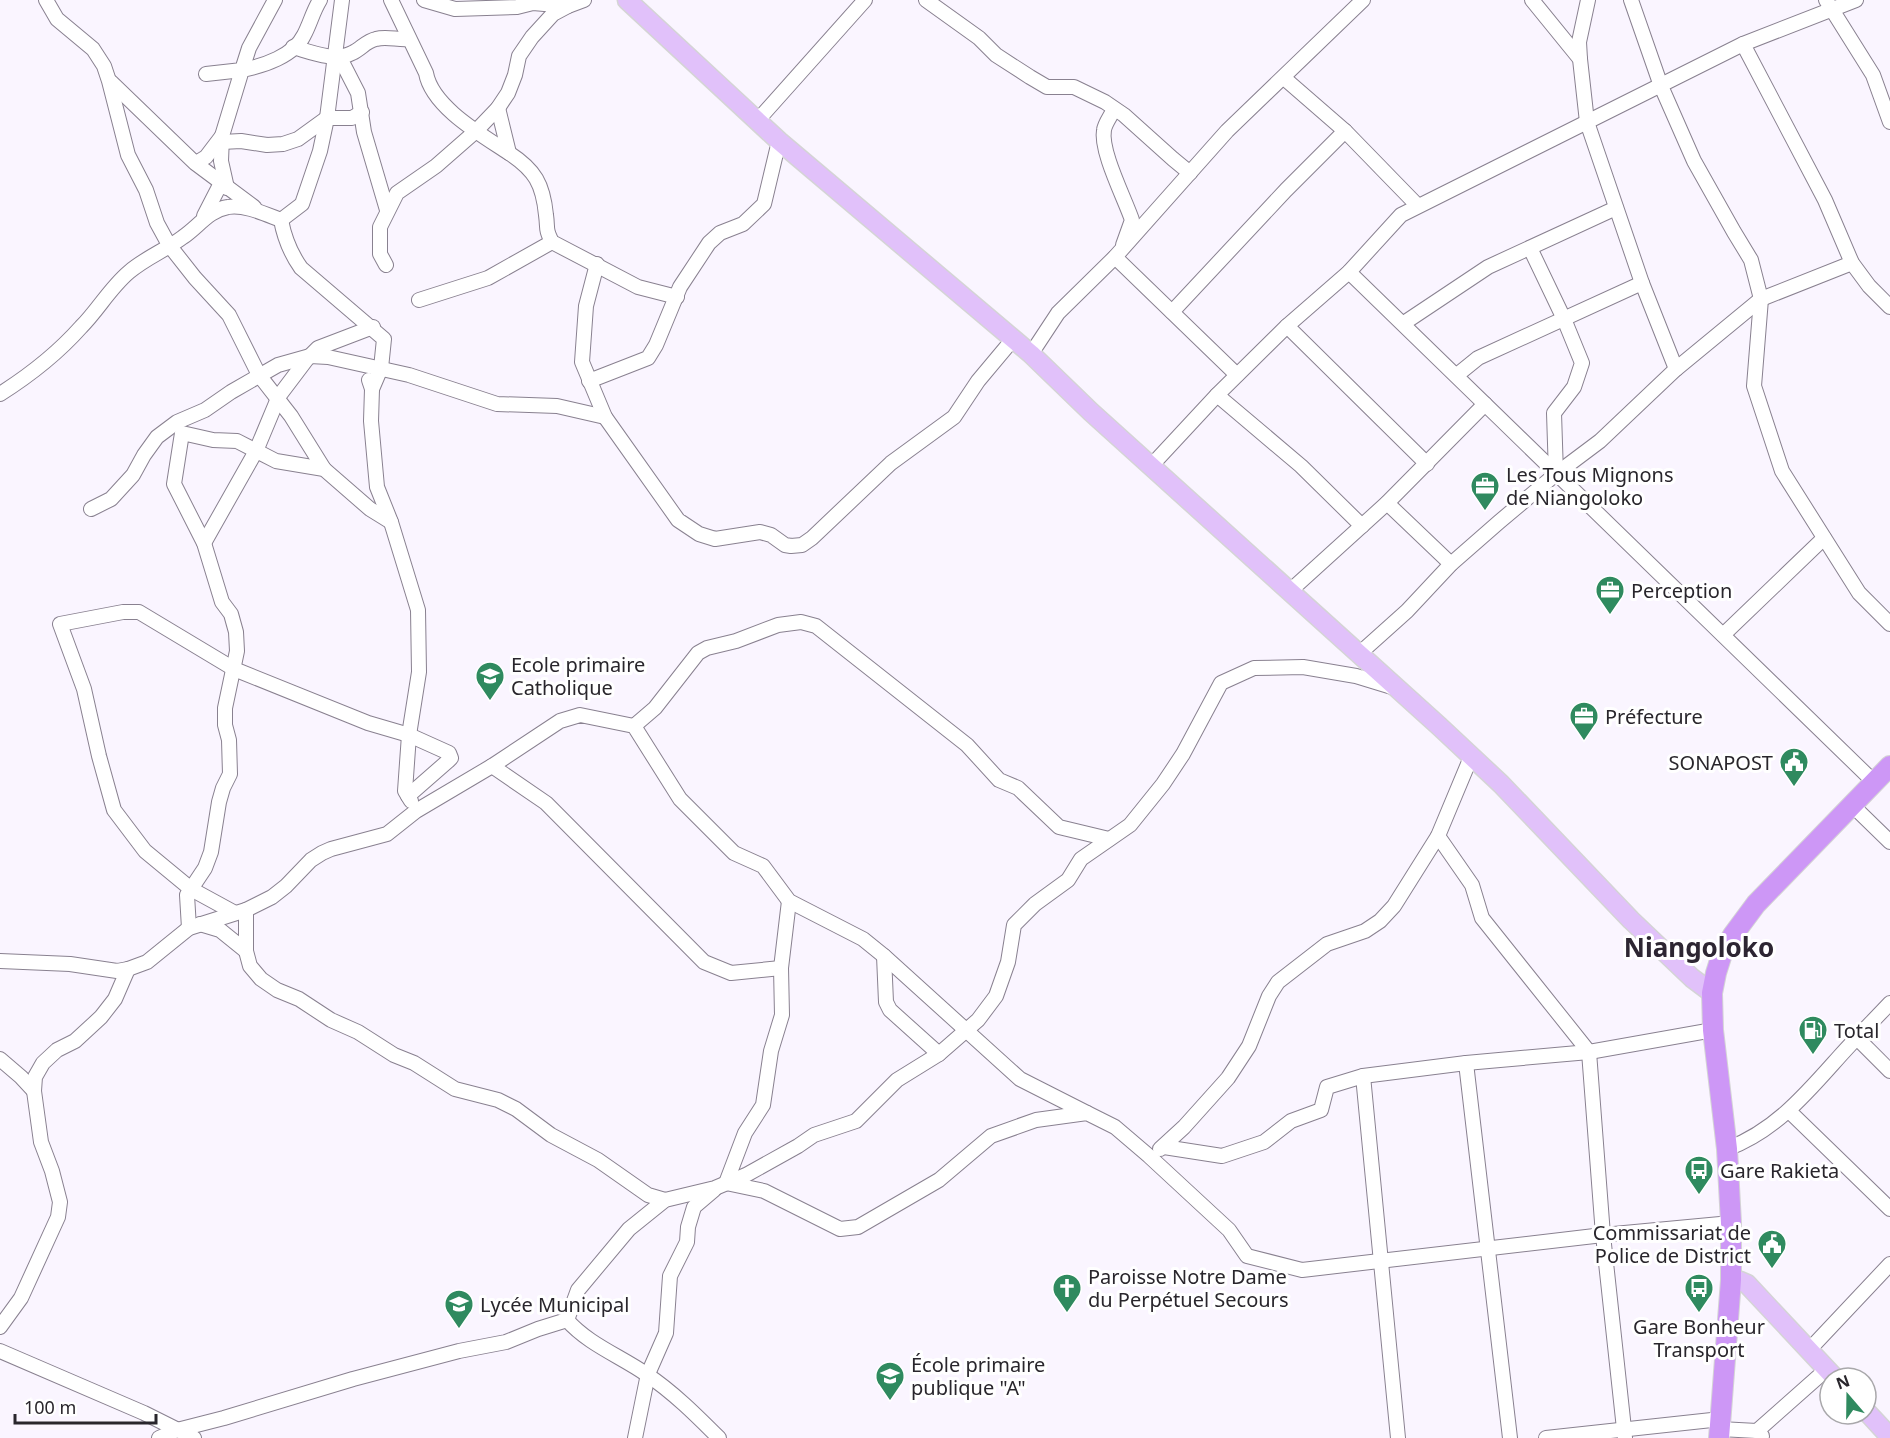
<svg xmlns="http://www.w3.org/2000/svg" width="1890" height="1438" viewBox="0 0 1890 1438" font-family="'Noto Sans',sans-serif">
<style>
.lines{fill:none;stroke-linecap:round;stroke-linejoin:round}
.minor-casing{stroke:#898190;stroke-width:16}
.major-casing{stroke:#d4d4d5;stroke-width:21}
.highway-casing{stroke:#d4d4d5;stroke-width:22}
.minor{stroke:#fff;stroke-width:14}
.major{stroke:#e1c1fa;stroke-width:18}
.highway{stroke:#cd97f6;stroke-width:20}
.labels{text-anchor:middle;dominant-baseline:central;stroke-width:6;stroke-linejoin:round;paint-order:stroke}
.poi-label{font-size:20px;fill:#29262c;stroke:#fff;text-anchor:start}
.district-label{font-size:26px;font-weight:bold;fill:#2d2632;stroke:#fff}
</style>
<rect width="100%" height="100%" fill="#faf5ff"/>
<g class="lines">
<g class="minor-casing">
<g id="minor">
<path d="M 46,0 L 57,19 L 93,49 L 104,66 L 109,81 L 128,155 L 146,190 L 157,223 L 169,245 L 195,278 L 229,315 L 259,375 L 291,416 L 324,469"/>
<path d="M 391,0 L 426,73 C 432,107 482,135 509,153"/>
<path d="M 424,0 L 455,9 L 517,7 L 533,3 L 568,6"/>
<path d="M 926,0 L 979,38 L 996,55 L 1030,77 L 1047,87 L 1074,87 L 1105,102 L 1124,115 L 1173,159 L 1190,173"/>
<path d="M 1532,0 L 1580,59 L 1587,122 L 1642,283 L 1676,369"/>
<path d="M 1631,0 L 1661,86 L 1694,161 L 1734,232 L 1751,260 L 1761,299 L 1754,386 L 1782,471 L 1859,593 L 1890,624"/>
<path d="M 1826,0 L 1873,75 L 1890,122"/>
<path d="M 1743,44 L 1825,200 L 1852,263 L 1869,286 L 1890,307"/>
<path d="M 293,47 C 311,52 334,62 352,53 C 361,49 366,41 376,39 C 386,36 398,40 408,39"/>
<path d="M 339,56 L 358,93 L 364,132 L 387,210"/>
<path d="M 1580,59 L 1579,42 L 1588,0"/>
<path d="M 206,74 L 242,70 L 249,48 L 275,0"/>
<path d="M 1284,78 L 1345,131 L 1417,205"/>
<path d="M 111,82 L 195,163 L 254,207"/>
<path d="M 498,108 L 509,153 C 535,170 543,184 546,215 C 548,229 545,228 552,242 L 638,287 L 677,297"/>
<path d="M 1114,109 C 1111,116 1105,123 1104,130 C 1100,151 1125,199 1132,220 L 1123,245"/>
<path d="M 757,121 L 865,0"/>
<path d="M 222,142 L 241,141 L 267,145 L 283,144 L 298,139 L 327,118 L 352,118 L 362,112"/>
<path d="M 196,163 L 206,157 L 222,136"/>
<path d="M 227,188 L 221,161 L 222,136 L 242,70 C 263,66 294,56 304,35 C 310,24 313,11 320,0"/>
<path d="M 204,216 L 221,183"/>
<path d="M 281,220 L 302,204 L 320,151 L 327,118 L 342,0"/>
<path d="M 1530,248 L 1564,319 L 1582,363 L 1574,387 L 1554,413 L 1556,474"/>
<path d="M 1115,257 L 1237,375"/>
<path d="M 597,264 L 586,306 L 582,362 L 605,417 L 678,520 L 699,534 L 715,539 L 760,532 L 771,535 L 785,545 L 791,546 L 802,545 L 812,538 L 891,463 L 954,417 L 978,381 L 1014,338"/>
<path d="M 386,265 L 380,254 L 380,227 L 397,193 L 436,166 L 476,131 L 498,108 L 508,93 L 515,75 L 519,56 L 532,37 L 553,14 L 568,6 L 584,0"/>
<path d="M 1349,272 L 1874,782"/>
<path d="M 419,300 L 488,278 L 552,242"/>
<path d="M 1172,312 L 1286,190 L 1345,131"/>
<path d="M 1404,323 L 1488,267 L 1616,208"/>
<path d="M 1287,326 L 1427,464"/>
<path d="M 1031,354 L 1058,313 L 1115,257 L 1227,131 L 1363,0"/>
<path d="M 1457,375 L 1478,358 L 1642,283"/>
<path d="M 369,380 L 372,389 L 371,421 L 377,487 L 391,522 L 418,610 L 419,672 L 409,735 L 405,791 L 411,801"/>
<path d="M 589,381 L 648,358 L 656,345 L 680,287 L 709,243 L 720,233 L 743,224 L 764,204 L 779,141"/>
<path d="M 0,394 C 30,375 57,354 81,327 C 98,310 110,288 129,272 C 145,258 166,250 183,237 C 198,227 209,210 228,207 C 244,204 265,214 281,220 C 284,236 291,254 301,268 L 384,339 L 381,368 L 372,389"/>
<path d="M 1217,395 L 1301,466 L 1362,526"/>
<path d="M 1151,466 L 1217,395 L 1287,326 L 1349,272 L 1401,215 L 1743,44 L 1856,0"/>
<path d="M 1387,503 L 1451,564"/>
<path d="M 91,509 L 111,499 L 133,475 L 144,455 L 157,437 L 177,422 L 205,410 L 231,392 L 278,365 L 310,356 L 328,357 L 409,375 L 497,404 L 557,406 L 605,417"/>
<path d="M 204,543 L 256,451 L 279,396 L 307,359 L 318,348 L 373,327"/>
<path d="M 1290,591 L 1387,503 L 1485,404"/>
<path d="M 1723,635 L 1824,538"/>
<path d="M 1359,654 L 1407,611 L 1451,564 L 1499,522 L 1556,474 L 1600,441 L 1676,369 L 1761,299 L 1852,263"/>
<path d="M 634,726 L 655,708 L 698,653 L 707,648 L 736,641 L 778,625 L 801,622 L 816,626 L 967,745 L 999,780 L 1018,788 L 1059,827 L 1109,839"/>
<path d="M 492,766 L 546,803 L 704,962 L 731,973 L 781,968"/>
<path d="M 1852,805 L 1890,842"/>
<path d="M 1438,836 L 1472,885 L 1482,918 L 1589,1052 L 1603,1235 L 1625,1438"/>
<path d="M 789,901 L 781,968 L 782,1015 L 771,1051 L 763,1105 L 745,1133 L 726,1183 L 764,1191 L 840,1229 L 858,1227 L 939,1180 L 991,1136 L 1036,1120 L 1087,1113 L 1115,1127 L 1149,1156 L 1229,1230 L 1247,1256 L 1302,1270 L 1603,1235 L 1731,1223"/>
<path d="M 246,910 L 246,951 L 250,966 L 261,979 L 277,990 L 299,999 L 331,1020 L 358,1032 L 394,1055 L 414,1063 L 455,1089 L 498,1100 L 516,1109 L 551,1135 L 598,1160 L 648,1195 L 665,1200"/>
<path d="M 235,913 L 191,889 L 145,851 L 114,810 L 99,756 L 84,689 L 60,624 L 123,612 L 139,612 L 234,669 L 368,723 L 409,735 L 449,753 L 451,758 L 448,761 L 408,796"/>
<path d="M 200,924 L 220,930 L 246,951"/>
<path d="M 189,928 L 187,895 L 205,868 L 211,852 L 219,802 L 223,788 L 230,774 L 229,740 L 225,725 L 225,708 L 237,651 L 236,632 L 231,614 L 222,602 L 204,543 L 174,484 L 182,433 L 213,440 L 237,441 L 276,461 L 324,469 L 370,509 L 391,522"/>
<path d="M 884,956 L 886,1002 L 890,1010 L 939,1054"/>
<path d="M 0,961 L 70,964 L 117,971 L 128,969 L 147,962 L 189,928 L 246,910 L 272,897 L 286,886 L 311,860 L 322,853 L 331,849 L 387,834 L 416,811 L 492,766 L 560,721 L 580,715 L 634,726 L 680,799 L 734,853 L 763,866 L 789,901 L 863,939 L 884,956 L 1020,1079 L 1087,1113"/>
<path d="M 1856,1037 L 1890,1071"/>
<path d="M 0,1059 L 21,1077 L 34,1091"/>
<path d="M 1466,1063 L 1510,1438"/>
<path d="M 1363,1076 L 1398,1438"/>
<path d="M 1789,1111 L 1890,1209"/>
<path d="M 1164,1147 L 1222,1156 L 1264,1142 L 1291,1121 L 1321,1110 L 1327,1087 L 1363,1076 L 1466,1063 L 1589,1052 L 1713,1030"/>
<path d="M 1160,1149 L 1184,1127 L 1228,1078 L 1249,1046 L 1269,996 L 1278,982 L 1327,944 L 1365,931 L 1380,921 L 1394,906 L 1438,836 L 1471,757"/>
<path d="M 1727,1149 C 1775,1131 1806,1094 1839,1057 C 1856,1038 1873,1021 1890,1003"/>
<path d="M 0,1327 L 21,1298 L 58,1217 L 60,1202 L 52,1171 L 41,1142 L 34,1091 L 35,1077 L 43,1063 L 57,1050 L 75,1041 L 101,1017 L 115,999 L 128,969"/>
<path d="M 1809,1350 L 1890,1264"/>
<path d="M 0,1351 L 144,1413 L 194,1438"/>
<path d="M 1720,1429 L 1757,1431 L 1762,1436"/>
<path d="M 1757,1431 L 1827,1369"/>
<path d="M 159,1438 L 177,1430 L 224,1418 L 353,1379 L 459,1351 L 506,1342 L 538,1329 L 567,1320"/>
<path d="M 635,1438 L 648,1374 L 666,1333 L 670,1276 L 687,1242 L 688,1227 L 694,1207 L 714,1190"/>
<path d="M 719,1438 C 696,1415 673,1392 646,1374 C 620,1356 588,1344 567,1320 L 578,1290 L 629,1229 L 665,1200 L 715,1188 L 746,1175 L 798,1146 L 814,1135 L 856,1121 L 897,1080 L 939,1054 L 978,1020 L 996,996 L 1008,962 L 1014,925 L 1035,904 L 1068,880 L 1081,859 L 1130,825 L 1163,784 L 1183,754 L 1221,683 L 1254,668 L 1303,667 L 1356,676 L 1392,687"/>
<path d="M 1546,1438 L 1721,1419"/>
</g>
</g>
<g class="major-casing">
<g id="major">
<path d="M 627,0 L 779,141 L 1031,354 L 1091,412 L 1439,726 L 1501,784 L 1631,920 L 1692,978 L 1712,993"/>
<path d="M 1731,1280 L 1740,1281 L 1747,1284 L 1835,1378"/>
<path d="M 1866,1411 L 1890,1437"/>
</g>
</g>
<g class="highway-casing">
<path id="highway" d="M 1719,1438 L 1731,1280 L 1731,1223 L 1727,1149 L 1713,1030 L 1712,993 L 1716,973 L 1722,954 L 1733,935 L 1756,904 L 1890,766"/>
</g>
<use href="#minor" class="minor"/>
<use href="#major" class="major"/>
<use href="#highway" class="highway"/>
</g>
<defs>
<g id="office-pin" transform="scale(1.5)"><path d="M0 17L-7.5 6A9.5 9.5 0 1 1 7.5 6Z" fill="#2f8a5f" stroke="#fff"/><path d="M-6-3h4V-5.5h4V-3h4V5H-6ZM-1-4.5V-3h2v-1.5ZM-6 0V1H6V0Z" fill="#fff"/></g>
<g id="school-pin" transform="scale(1.5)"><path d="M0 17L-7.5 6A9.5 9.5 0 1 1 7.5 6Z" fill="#2f8a5f" stroke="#fff"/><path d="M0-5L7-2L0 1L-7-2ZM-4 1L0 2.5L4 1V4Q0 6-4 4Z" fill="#fff"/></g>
<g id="civic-pin" transform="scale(1.5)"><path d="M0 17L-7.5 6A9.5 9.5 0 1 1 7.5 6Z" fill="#2f8a5f" stroke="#fff"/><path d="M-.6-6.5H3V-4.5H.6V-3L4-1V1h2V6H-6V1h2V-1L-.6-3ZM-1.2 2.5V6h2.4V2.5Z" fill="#fff"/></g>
<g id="fuel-pin" transform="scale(1.5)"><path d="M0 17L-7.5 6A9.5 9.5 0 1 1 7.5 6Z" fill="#2f8a5f" stroke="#fff"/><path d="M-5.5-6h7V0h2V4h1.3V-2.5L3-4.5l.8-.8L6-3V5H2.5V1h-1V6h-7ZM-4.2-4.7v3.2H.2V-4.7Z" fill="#fff"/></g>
<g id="bus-pin" transform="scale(1.5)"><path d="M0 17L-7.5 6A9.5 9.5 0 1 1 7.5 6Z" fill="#2f8a5f" stroke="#fff"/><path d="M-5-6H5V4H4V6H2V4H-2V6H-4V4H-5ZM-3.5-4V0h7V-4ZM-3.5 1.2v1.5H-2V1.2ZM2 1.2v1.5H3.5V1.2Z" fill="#fff"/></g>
<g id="church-pin" transform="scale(1.5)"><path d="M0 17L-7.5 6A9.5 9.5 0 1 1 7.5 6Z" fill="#2f8a5f" stroke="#fff"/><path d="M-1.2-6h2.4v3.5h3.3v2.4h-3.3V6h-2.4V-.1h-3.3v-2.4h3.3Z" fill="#fff"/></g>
</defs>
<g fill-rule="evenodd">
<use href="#office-pin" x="1485" y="486"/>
<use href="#office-pin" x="1610" y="590"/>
<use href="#school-pin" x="490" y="676"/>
<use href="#office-pin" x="1584" y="716"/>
<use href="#civic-pin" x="1794" y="762"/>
<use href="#fuel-pin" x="1813" y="1030"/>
<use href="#bus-pin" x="1699" y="1170"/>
<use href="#civic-pin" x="1772" y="1244"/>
<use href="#church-pin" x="1067" y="1288"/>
<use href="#bus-pin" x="1699" y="1288"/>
<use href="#school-pin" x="459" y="1304"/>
<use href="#school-pin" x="890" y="1376"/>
</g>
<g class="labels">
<g class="poi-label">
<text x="1506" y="474">Les Tous Mignons<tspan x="1506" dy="23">de Niangoloko</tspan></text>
<text x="1631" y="590">Perception</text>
<text x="511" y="664">Ecole primaire<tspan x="511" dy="23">Catholique</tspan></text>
<text x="1605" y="716">Préfecture</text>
<text x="1773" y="762" text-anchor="end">SONAPOST</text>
<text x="1834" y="1030">Total</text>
<text x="1720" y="1170">Gare Rakieta</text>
<text x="1751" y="1232" text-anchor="end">Commissariat de<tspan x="1751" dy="23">Police de District</tspan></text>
<text x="1088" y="1276">Paroisse Notre Dame<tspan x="1088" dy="23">du Perpétuel Secours</tspan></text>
<text x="480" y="1304">Lycée Municipal</text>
<text x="1699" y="1326" text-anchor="middle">Gare Bonheur<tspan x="1699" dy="23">Transport</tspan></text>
<text x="911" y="1364">École primaire<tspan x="911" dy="23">publique "A"</tspan></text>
</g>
<g class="district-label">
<text x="1699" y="947">Niangoloko</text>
</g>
</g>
<g transform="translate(1848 1396) rotate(340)"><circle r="28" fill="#ffffff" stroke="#a9a8ab" stroke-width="1.5"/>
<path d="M0-4.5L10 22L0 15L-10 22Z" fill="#2f8a5f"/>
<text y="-9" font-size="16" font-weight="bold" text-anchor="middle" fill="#29262c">N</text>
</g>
<path d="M15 1414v9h141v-9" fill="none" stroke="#29262c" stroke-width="3"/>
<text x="24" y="1414" font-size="18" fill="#29262c" stroke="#ffffff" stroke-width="4.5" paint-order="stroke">100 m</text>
</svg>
